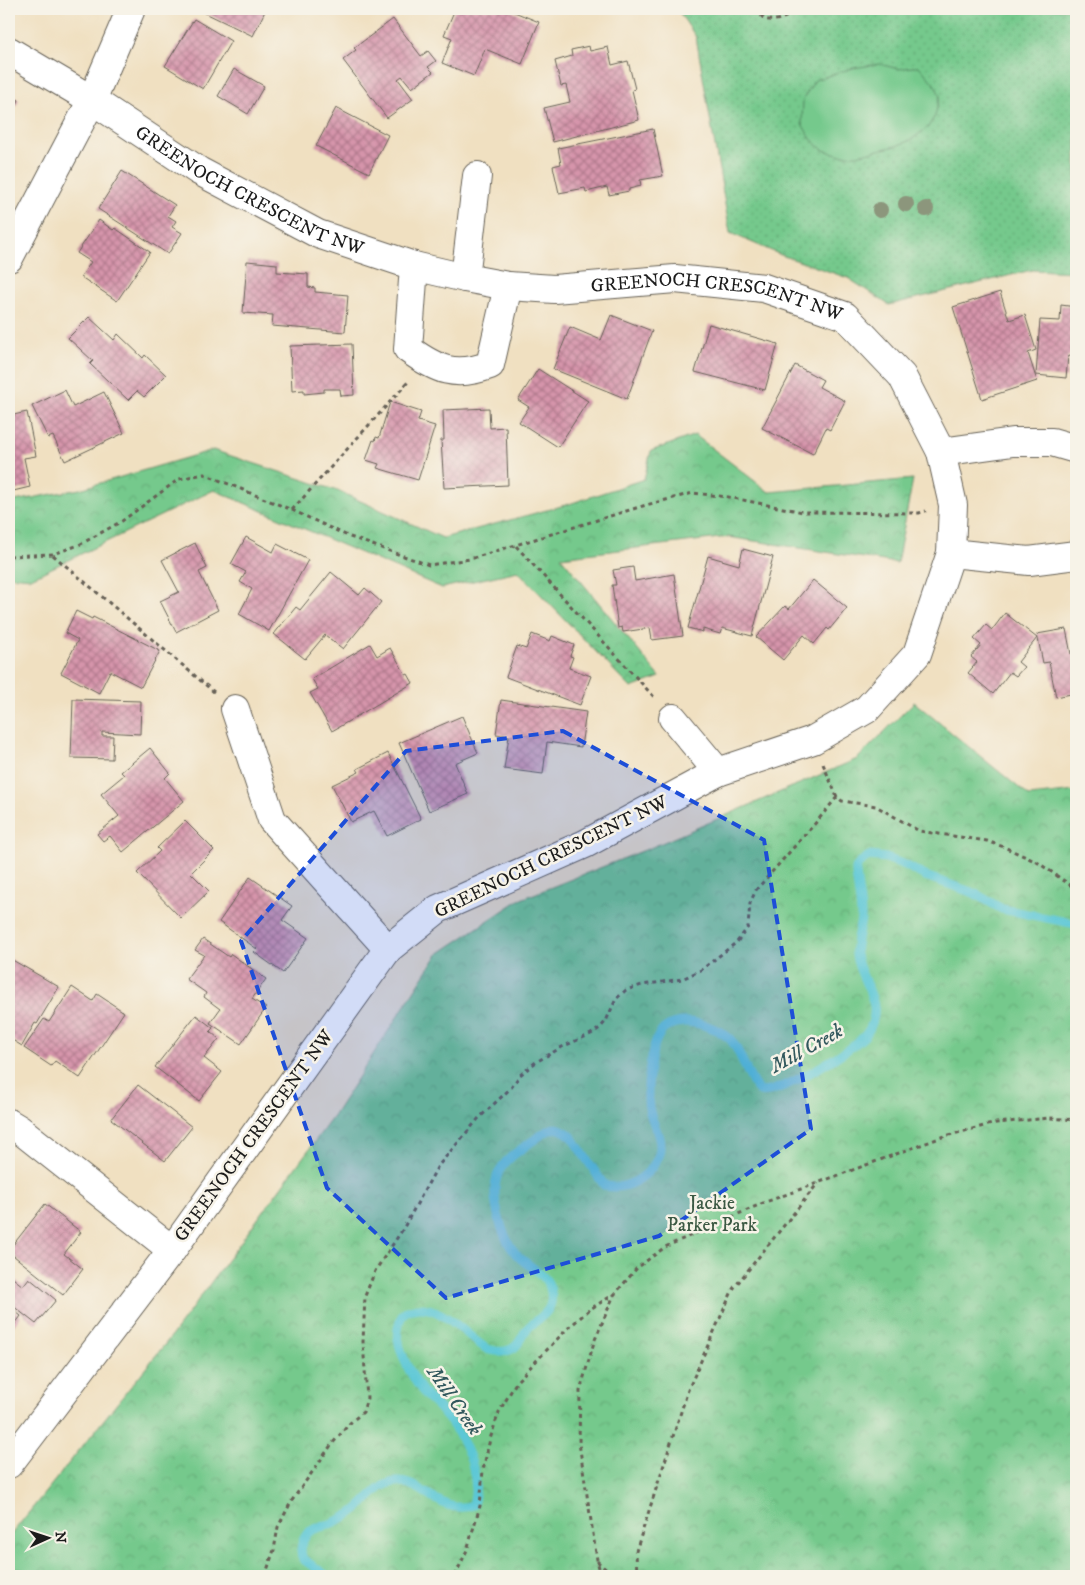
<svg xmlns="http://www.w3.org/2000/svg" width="1085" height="1585" viewBox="0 0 1085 1585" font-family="'IM FELL DW Pica',serif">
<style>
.grass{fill:url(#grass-dots);stroke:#487254}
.park{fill:url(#park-crowns);stroke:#487254}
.pitch{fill:#75c98c;stroke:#487254}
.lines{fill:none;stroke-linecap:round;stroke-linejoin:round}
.stream{stroke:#5cc7d6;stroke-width:9}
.building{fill:url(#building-cross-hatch)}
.minor-casing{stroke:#666156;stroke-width:30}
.path{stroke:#666156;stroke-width:3;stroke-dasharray:4 4;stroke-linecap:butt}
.minor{stroke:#fff;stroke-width:28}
.tree{fill:#8c967c}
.marked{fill:#1d4ed8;fill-opacity:0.2;stroke:#1d4ed8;stroke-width:4;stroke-dasharray:10 6;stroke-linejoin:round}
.labels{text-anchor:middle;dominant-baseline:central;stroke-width:5;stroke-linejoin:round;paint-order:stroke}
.street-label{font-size:19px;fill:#1c1c1c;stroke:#f7f3e8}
.park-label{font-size:19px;fill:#3b5943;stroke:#f7f3e8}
.water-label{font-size:20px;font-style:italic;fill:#32585d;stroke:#f7f3e8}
</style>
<defs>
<pattern id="grass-dots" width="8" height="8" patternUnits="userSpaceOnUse" patternTransform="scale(1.25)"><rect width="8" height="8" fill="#75c98c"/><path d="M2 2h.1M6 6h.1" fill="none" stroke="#65ac78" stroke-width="1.8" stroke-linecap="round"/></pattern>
<pattern id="park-crowns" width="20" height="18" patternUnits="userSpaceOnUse" patternTransform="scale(1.25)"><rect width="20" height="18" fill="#75c98c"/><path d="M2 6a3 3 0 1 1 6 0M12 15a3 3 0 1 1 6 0" fill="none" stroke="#65ac78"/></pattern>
<pattern id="building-cross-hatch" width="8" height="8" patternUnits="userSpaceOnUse" patternTransform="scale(1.25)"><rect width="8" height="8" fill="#d694ab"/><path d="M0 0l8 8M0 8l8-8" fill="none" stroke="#ad788a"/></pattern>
</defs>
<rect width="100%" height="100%" fill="#f7f3e8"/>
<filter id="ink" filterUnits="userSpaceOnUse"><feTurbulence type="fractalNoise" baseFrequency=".02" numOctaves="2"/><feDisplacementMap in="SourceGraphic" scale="10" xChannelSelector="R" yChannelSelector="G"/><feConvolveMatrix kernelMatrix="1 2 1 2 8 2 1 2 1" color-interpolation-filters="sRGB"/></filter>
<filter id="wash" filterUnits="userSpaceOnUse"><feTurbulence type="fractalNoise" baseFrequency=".0096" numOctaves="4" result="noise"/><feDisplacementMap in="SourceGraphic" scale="20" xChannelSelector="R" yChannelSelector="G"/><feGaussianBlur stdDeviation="1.12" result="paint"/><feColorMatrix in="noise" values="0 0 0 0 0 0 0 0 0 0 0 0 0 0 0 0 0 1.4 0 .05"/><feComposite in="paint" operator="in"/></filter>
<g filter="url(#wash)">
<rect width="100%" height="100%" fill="#f0e0c1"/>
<path class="grass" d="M 677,9 L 1076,9 L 1076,272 L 1032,270 L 889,305 L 848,278 L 781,255 L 730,233 L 696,37 Z"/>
<g class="park">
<path d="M 695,435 L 769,492 L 913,479 L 897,563 L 728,537 L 561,557 L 660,677 L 631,688 L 518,571 L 442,588 L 214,490 L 31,578 L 9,576 L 9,502 L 80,489 L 213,450 L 338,491 L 443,538 L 569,504 L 644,479 L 651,451 Z"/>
<path d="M 914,702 L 1029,796 L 1076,791 L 1076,1576 L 9,1576 L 9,1537 L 170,1338 L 332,1118 L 438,954 L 519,900 L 650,848 L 857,759 Z"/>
</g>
<path class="pitch" d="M 879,64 L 899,69 L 919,66 L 934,84 L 940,95 L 935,116 L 928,127 L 911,140 L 896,146 L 857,155 L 841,155 L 823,150 L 811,139 L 802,124 L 803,99 L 815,80 L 853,68 Z"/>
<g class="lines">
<path class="stream" d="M 327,1576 L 303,1559 C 299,1551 302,1540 307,1534 C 312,1528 321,1527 328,1525 C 337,1521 347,1517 355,1511 C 370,1500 379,1481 399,1482 C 426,1484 442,1516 473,1505 C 482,1472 464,1436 442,1412 C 438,1406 431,1401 426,1396 C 414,1381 401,1358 398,1338 C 397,1330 399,1320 403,1314 C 406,1310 409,1310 413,1309 C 440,1302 467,1337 487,1349 C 492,1351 501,1352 506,1351 C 522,1348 521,1332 531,1325 C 543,1316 554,1309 551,1292 C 549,1275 529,1267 519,1257 C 502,1241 488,1193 499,1172 C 506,1157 525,1147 538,1137 C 552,1127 557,1124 571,1136 L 604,1185 C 626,1194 658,1172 660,1148 C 661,1135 653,1125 650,1112 C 645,1095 650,1049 659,1035 C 674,1012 714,1024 730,1039 C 741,1050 750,1086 760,1091 C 774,1098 858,1047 867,1033 C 887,1003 860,983 856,955 C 854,942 860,931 861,918 C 862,906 855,876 856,869 C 858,863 864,859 869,856 L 886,858 L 905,865 L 925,876 L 974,893 L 1002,909 L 1076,924"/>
</g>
<g id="blocks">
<g class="building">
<path d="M 197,9 L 266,9 L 253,36 Z"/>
<path d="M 455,9 L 507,9 L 539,22 L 522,64 L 485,49 L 474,76 L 442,63 L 452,38 L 444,35 Z"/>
<path d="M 194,19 L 231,41 L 203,89 L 165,66 Z"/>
<path d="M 393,19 L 421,56 L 428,51 L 436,61 L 428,67 L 433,72 L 412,88 L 402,76 L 398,79 L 413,99 L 387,118 L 343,60 L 356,50 L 354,48 Z"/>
<path d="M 589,46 L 590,51 L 608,47 L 612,65 L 628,61 L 635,89 L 632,90 L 639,120 L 553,142 L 544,108 L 570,102 L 566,85 L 561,86 L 555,61 L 572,56 L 571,50 Z"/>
<path d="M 234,69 L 264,86 L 248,114 L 218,96 Z"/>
<path d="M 9,94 L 19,100 L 9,119 Z"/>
<path d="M 336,108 L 388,135 L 369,173 L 316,146 Z"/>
<path d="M 653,129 L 663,176 L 640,180 L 641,186 L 629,189 L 629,191 L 609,195 L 607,187 L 586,192 L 585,188 L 559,193 L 553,166 L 561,164 L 558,148 Z"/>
<path d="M 122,171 L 175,205 L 168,216 L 176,221 L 172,227 L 182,233 L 168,254 L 98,209 Z"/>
<path d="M 99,220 L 113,230 L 115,228 L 150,252 L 117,301 L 81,277 L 91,262 L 77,253 Z"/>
<path d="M 247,261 L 277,264 L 277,272 L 308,274 L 308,287 L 315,288 L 315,292 L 348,295 L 345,332 L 272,326 L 273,315 L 243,313 Z"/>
<path d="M 1000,292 L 1009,320 L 1025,315 L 1036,350 L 1028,353 L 1037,381 L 982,399 L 953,307 Z"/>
<path d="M 1061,305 L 1076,307 L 1076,357 L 1068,356 L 1066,378 L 1036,375 L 1040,320 L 1060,321 Z"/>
<path d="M 611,315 L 652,331 L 627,399 L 553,369 L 570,327 L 601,340 Z"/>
<path d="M 89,317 L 114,340 L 118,334 L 143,358 L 145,355 L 166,375 L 144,397 L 137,391 L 128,400 L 90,364 L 93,361 L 68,338 Z"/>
<path d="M 709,324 L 778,344 L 765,390 L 695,372 Z"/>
<path d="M 352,344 L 354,395 L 341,396 L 340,389 L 324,389 L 324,392 L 304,394 L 304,390 L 292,391 L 290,346 Z"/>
<path d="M 795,365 L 823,380 L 819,387 L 845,401 L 830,430 L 826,428 L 813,454 L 762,428 Z"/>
<path d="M 538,369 L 588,401 L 558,447 L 519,422 L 529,407 L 518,400 Z"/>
<path d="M 65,390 L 73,407 L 104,392 L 124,433 L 65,461 L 53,436 L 48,438 L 32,406 Z"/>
<path d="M 390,402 L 421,412 L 418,421 L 435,426 L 418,480 L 377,468 L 379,464 L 366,460 L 373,440 L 375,441 L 376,437 L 379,438 Z"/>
<path d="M 489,408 L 490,428 L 506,427 L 508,485 L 444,488 L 441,440 L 444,440 L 443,410 Z"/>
<path d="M 27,412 L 36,456 L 24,458 L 30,487 L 9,492 L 9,416 Z"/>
<path d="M 246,537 L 273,552 L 277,544 L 308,560 L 269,631 L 239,614 L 252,589 L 240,582 L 246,572 L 231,564 Z"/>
<path d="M 195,543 L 207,568 L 199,572 L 218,610 L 176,632 L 160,601 L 179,592 L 162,560 Z"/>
<path d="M 743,549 L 773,557 L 752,636 L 722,628 L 720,634 L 703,629 L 703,632 L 688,628 L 708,556 L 739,565 Z"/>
<path d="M 633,567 L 635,581 L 674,574 L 683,636 L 652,640 L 650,628 L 623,632 L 622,627 L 618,628 L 612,585 L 616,585 L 613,570 Z"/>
<path d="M 331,572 L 359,595 L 365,588 L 381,602 L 343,649 L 325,635 L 305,659 L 274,634 L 296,607 L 300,610 Z"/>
<path d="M 813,580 L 847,608 L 829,630 L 827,628 L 814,644 L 804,635 L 783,660 L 756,637 L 785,606 L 789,609 Z"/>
<path d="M 76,611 L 92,619 L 93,617 L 160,651 L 141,687 L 110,671 L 99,693 L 61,673 L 78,640 L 65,633 Z"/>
<path d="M 1005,613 L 1037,638 L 1018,662 L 1024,667 L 1016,676 L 1010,672 L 993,694 L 968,673 L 977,662 L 971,657 L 981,645 L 974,639 L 986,625 L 992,630 Z"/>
<path d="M 1066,629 L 1071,654 L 1076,653 L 1076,693 L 1056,697 L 1049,662 L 1043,663 L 1037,634 Z"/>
<path d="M 532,634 L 550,641 L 552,636 L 574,645 L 570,656 L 573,657 L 569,668 L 591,676 L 580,705 L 506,677 L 517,646 L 526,649 Z"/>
<path d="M 370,644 L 377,656 L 390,648 L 406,675 L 408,674 L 413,683 L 332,731 L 310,693 L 318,689 L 312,679 Z"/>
<path d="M 73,699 L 141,701 L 140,734 L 102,732 L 102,736 L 113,736 L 112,759 L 71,758 Z"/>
<path d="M 501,700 L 586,712 L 581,747 L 547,742 L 543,774 L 504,769 L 509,736 L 496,734 Z"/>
<path d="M 462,716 L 478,753 L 455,763 L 468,794 L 429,811 L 399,743 Z"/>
<path d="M 150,748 L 170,773 L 165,778 L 184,801 L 123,852 L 110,836 L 103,841 L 97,834 L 119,816 L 101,794 L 124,775 L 121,772 Z"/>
<path d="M 388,753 L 421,819 L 387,836 L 374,811 L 351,822 L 332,785 L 359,772 L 357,769 Z"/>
<path d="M 185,821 L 214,850 L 191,873 L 209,891 L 181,918 L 137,873 L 160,851 L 157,848 Z"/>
<path d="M 250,877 L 292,906 L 282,920 L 308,938 L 283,973 L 254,952 L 257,949 L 219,922 Z"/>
<path d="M 203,939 L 229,957 L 231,954 L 266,979 L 252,999 L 266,1008 L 241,1044 L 210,1023 L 220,1009 L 204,997 L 206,993 L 186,979 L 204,955 L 195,950 Z"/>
<path d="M 9,958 L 59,987 L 37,1024 L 35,1023 L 22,1046 L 9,1038 Z"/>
<path d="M 72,987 L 93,1001 L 97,994 L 124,1012 L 80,1078 L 55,1061 L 51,1066 L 24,1048 L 44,1019 L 49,1022 Z"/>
<path d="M 196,1015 L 213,1028 L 210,1031 L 219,1039 L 204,1058 L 222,1072 L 199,1101 L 155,1067 Z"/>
<path d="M 138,1085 L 192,1127 L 165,1161 L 111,1119 Z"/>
<path d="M 45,1204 L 81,1232 L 64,1254 L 83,1269 L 63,1295 L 9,1252 L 9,1250 Z"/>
<path d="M 9,1275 L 23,1286 L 29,1278 L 56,1300 L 36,1324 L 13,1306 L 12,1309 L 21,1316 L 9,1332 Z"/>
</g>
</g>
</g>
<g filter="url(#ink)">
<use href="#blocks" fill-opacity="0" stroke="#666156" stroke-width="1"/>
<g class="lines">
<g class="minor-casing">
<g id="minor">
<path id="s1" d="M 9,51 L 92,100 L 199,171 L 318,234 L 414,266 L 465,278 L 508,286 L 554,289 L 675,279 L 764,288 L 845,316 L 902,376 L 941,452 L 953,505 L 951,553 L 917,654 L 867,709 L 813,740 L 718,772 L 585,844 L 438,909 L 388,949 L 172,1250 L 9,1464"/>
<path d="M 9,258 L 92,100 L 131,9"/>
<path d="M 414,266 L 408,349 C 437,370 455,378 490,365 L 508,286"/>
<path d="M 465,278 L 477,176"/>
<path d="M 941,452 L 1013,442 L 1052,442 L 1076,449"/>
<path d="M 951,553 L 1029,561 L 1076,555"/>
<path d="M 235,709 L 272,820 L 388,949"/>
<path d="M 673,718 L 718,772"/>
<path d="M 9,1123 L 19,1129 L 172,1250"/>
</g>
</g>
<g class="path">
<path d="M 756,9 L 764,19 C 779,23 788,16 800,9"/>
<path d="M 292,510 L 408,382"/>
<path d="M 516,546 L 655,698"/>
<path d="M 53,555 L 214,692"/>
<path d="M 9,556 L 53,554 L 79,545 L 122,521 L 179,479 L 204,474 L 292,510 L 350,537 L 429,565 L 470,559 L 646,505 L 693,493 L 728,497 L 803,512 L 919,513 L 926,511"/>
<path d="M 823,764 L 837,797 L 842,801 L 876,806 L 919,831 L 987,841 L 1004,847 L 1037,862 L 1076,889"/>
<path d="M 597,1561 L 613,1576"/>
<path d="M 265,1576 L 274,1550 L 278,1527 L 291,1502 L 332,1444 L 350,1423 L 363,1412 L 367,1398 L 363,1342 L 365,1296 L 375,1271 L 403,1229 L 438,1166 L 479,1118 L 511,1088 L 520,1075 L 536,1062 L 562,1047 L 591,1034 L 600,1028 L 606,1021 L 616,999 L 626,990 L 642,985 L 682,979 L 701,970 L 737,942 L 748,927 L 750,903 L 756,890 L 818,820 L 837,797"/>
<path d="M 455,1576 L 467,1550 L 480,1506 L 483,1470 L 490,1439 L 499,1412 L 517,1381 L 565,1331 L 590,1309 L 613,1295"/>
<path d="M 601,1576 L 597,1560 L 579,1443 L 580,1391 L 594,1342 L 614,1295 L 637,1268 L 665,1247 L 763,1203 L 945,1136 L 996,1123 L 1050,1118 L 1076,1120"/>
<path d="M 637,1576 L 636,1551 L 688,1390 L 733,1289 L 818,1183"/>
</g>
<use href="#minor" class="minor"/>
</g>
<g class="tree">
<circle cx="906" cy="204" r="8"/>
<circle cx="926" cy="209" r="8"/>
<circle cx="880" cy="210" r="8"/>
</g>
</g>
<path class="marked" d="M 563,731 L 764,840 L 811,1129 L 659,1236 L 446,1298 L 327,1188 L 241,941 L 406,751 Z"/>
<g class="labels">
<g class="street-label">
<text stroke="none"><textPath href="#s1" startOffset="279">GREENOCH CRESCENT NW</textPath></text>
<text stroke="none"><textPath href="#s1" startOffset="768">GREENOCH CRESCENT NW</textPath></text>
<text transform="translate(551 857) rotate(-26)">GREENOCH CRESCENT NW</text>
<text transform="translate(254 1136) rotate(-54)">GREENOCH CRESCENT NW</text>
</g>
<g class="park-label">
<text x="712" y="1203">Jackie<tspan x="712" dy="22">Parker Park</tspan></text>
</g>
<g class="water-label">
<text transform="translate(807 1049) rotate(-29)">Mill Creek</text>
<text transform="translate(454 1401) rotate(55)">Mill Creek</text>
</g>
</g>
<rect width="1085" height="1585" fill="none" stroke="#f7f3e8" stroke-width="30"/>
<g transform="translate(48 1538) rotate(87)" stroke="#f7f3e8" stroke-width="4" paint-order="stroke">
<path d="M0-4L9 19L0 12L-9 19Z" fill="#1c1c1c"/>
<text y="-8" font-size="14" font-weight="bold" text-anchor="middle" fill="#1c1c1c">N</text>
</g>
</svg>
